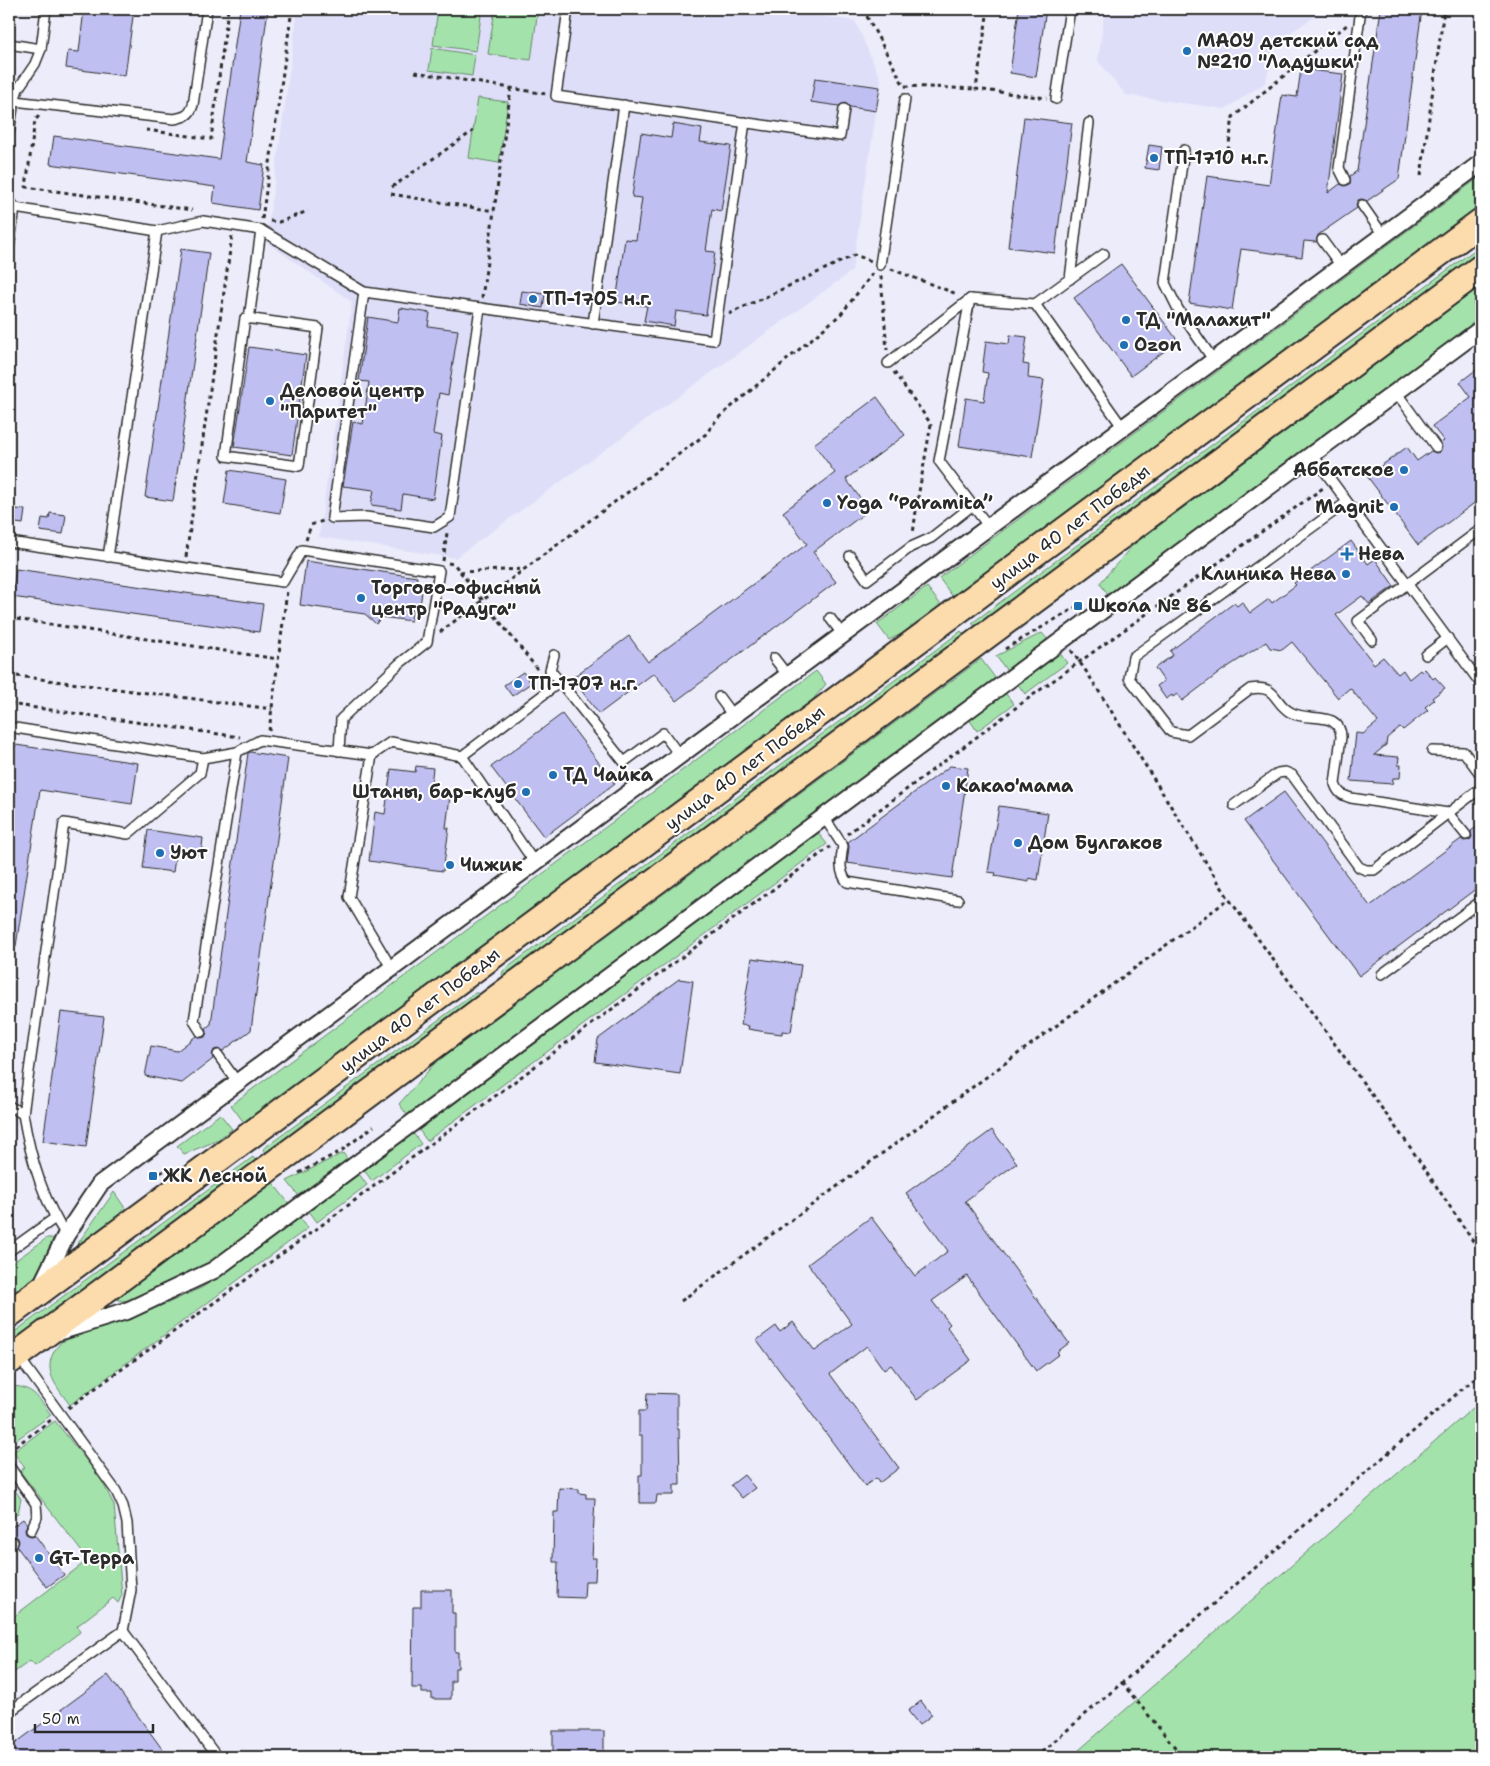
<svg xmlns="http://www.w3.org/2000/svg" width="1490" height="1766" viewBox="0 0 1490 1766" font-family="'Shantell Sans',sans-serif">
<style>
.built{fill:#dedef8}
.green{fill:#a3e3ab;stroke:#67876b}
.building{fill:#bfbff2;stroke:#2b2b2b}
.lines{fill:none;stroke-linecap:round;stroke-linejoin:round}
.service-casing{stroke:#2b2b2b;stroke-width:12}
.minor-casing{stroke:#2b2b2b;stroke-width:20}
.primary-casing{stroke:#2b2b2b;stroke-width:30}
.path{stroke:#2b2b2b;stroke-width:3;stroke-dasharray:4 4;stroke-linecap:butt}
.service{stroke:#fff;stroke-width:9}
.minor{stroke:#fff;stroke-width:16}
.primary{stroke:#fcdcac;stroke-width:26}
.poi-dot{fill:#1f6fb2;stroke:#fff;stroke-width:2}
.labels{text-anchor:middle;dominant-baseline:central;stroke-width:4;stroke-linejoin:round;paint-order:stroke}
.poi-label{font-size:18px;font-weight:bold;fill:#2b2b2b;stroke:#fff;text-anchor:start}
.street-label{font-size:18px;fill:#2b2b2b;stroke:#fff}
</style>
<rect width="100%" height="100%" fill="#ececfb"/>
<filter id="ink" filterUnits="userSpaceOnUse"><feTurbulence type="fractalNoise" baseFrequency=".02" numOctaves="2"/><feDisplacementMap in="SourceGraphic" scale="10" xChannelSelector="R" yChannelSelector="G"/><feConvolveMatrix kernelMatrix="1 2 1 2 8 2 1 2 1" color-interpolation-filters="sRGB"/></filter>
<g filter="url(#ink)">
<g class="built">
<path d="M 298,9 L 771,9 L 855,21 L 881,80 L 852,271 L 455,558 L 319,537 L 352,302 L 266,242 Z"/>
<path d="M 1105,9 L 1327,9 L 1277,41 L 1265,83 L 1225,109 L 1126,95 L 1098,61 Z"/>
</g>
<g class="green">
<path d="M 438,9 L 482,9 L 476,51 L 433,45 Z"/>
<path d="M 495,9 L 538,9 L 531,60 L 488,54 Z"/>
<path d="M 432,48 L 475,55 L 472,76 L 429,70 Z"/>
<path d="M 478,98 L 508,102 L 499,163 L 469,158 Z"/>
<path d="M 1481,176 L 1481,211 L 956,601 L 939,578 Z"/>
<path d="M 1481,245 L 1481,254 L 977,629 L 972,623 Z"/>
<path d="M 1481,286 L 1481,297 L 1473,304 C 1477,311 1479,316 1474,324 L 1108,595 L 1100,583 L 1133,545 Z"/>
<path d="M 927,587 L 944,609 L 928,621 L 889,640 L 877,624 Z"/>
<path d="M 961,631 L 966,637 L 506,977 L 502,975 L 503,971 Z"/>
<path d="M 1042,633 L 1048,640 L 1007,671 L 996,656 Z"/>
<path d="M 1059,652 L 1067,663 L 1025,694 L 1017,683 Z"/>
<path d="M 981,659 L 996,679 L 408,1116 L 399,1104 L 435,1063 Z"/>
<path d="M 816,671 L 826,684 L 798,717 L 248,1128 L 231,1105 Z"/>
<path d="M 1005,693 L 1014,704 L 977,731 L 969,719 Z"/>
<path d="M 818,833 L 827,844 L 427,1141 L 419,1130 Z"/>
<path d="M 475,993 L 478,993 L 480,996 L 268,1156 L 263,1149 Z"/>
<path d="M 220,1114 L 232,1129 L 216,1141 L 184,1154 L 177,1146 Z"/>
<path d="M 413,1133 L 421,1144 L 372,1181 L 364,1170 Z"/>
<path d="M 343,1153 L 348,1160 L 299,1196 L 287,1181 Z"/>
<path d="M 253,1157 L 257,1163 L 9,1346 L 9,1336 Z"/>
<path d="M 359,1174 L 367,1185 L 317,1222 L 309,1211 Z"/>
<path d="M 273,1183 L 290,1205 L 209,1264 L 190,1275 L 130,1300 L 121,1301 L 117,1299 L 118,1297 Z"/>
<path d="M 114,1192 L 125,1208 L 94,1240 L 74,1250 L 76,1246 Z"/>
<path d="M 299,1217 L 308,1228 L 70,1405 C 54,1383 39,1367 61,1342 L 168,1303 L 203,1287 Z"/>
<path d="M 47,1238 L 52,1238 L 55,1242 L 39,1281 L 9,1301 L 9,1265 Z"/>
<path d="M 9,1386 C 33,1386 38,1397 51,1415 L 9,1445 Z"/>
<path d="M 1481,1401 L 1481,1757 L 1071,1757 Z"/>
<path d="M 55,1421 L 101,1479 L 114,1505 L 122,1595 L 118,1603 L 113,1598 L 77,1626 L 80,1632 L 35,1666 L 30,1661 L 9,1676 L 9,1620 L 88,1560 L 20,1471 L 25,1467 L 13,1452 Z"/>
<path d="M 9,1481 L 21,1499 L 18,1513 L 9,1520 Z"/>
</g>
<g class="building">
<path d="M 84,9 L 134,9 L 125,76 L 66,68 L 68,51 L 79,52 Z"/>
<path d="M 240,9 L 268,9 L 247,162 L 264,165 L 258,210 L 213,203 L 215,187 L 50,164 L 54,136 L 219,159 Z"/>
<path d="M 1019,9 L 1046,9 L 1036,77 L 1010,73 Z"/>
<path d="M 1381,9 L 1422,9 L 1399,179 L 1367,201 L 1362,199 L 1358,200 L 1356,205 L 1357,208 L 1318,235 L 1316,242 L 1304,241 L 1302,257 L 1241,249 L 1232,310 L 1189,303 L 1207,176 L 1269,185 L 1282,95 L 1297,97 L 1301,69 L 1343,74 L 1328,193 L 1340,184 L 1345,186 L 1350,184 L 1350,176 L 1357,171 Z"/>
<path d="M 815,78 L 880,87 L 876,111 L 850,107 L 845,103 L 839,106 L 811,102 Z"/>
<path d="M 1024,117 L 1072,123 L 1055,253 L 1008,247 Z"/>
<path d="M 673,124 L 702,129 L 700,142 L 731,146 L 721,211 L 712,209 L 706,251 L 715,252 L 706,315 L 676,311 L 674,326 L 644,321 L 647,306 L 616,302 L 625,239 L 636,240 L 642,198 L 632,197 L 641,133 L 671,138 Z"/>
<path d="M 1149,145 L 1162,147 L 1159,170 L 1145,168 Z"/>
<path d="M 181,249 L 209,253 L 173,501 L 145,497 Z"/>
<path d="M 1121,264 L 1178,341 L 1131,376 L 1074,298 Z"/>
<path d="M 522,291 L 545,294 L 543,308 L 520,304 Z"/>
<path d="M 400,308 L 430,313 L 428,326 L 458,330 L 448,395 L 439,393 L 433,434 L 442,436 L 433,499 L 403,494 L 401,509 L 371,505 L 374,490 L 343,486 L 353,422 L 363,424 L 369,382 L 359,381 L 368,317 L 398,322 Z"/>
<path d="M 1010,335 L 1027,337 L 1023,364 L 1029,365 L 1028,378 L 1044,380 L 1032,457 L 959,446 L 966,398 L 984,401 L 988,373 L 982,372 L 986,341 L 1009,344 Z"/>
<path d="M 249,347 L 306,355 L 292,455 L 234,447 Z"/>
<path d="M 1481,366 L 1481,498 L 1418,545 L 1367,476 L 1407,447 L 1417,461 L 1431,451 L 1436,453 L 1440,452 L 1442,447 L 1441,443 L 1444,441 L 1432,426 L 1471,397 L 1460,382 Z"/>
<path d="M 877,397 L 905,435 L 846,479 L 869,510 L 813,552 L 836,582 L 676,701 L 654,673 L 599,714 L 572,678 L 629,636 L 648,662 L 807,544 L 783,512 L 835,473 L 814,444 Z"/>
<path d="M 229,470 L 286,479 L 280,513 L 224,504 Z"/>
<path d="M 9,508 L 25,510 L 23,524 L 9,522 Z"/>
<path d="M 50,513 L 66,515 L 63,534 L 40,531 L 42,518 L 49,519 Z"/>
<path d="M 1351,541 L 1368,564 L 1375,559 L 1394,586 L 1369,604 L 1362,596 L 1336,615 L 1374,664 L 1383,657 L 1398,674 L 1403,670 L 1409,679 L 1420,670 L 1422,672 L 1425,669 L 1433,679 L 1435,677 L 1445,688 L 1432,698 L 1434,700 L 1425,707 L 1428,710 L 1403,730 L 1400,727 L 1387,738 L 1386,745 L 1374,755 L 1399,757 L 1398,765 L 1401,765 L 1400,778 L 1393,778 L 1392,784 L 1351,781 L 1356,733 L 1363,734 L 1378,722 L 1350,688 L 1338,698 L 1292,642 L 1282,650 L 1270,648 L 1266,642 L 1223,670 L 1182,701 L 1177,694 L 1173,697 L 1172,695 L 1166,699 L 1157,686 L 1164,681 L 1155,668 L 1173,655 L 1170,651 L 1234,603 L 1237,606 L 1242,602 L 1250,613 L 1269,599 L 1272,603 L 1296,585 L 1294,583 Z"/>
<path d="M 306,561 L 417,577 L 416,590 L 422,591 L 420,607 L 413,606 L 411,621 L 381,617 L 376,624 L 365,614 L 300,605 Z"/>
<path d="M 16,569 L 263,604 L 259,632 L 12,597 Z"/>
<path d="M 523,672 L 531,683 L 512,696 L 504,685 Z"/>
<path d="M 562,714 L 615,784 L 544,837 L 491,767 Z"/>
<path d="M 9,744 L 138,763 L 132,804 L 40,790 L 16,946 L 9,945 Z"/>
<path d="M 250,752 L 288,758 L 251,1030 L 223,1051 L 218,1049 L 214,1050 L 212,1055 L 213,1059 L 182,1083 L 145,1076 L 151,1046 L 177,1051 L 196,1036 L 201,1038 L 205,1037 L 207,1032 L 206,1028 L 211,1024 L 248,753 Z"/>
<path d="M 416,766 L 433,768 L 430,793 L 450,796 L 446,828 L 449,828 L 443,871 L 369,861 L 375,812 L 385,814 L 391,769 L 415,772 Z"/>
<path d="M 950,766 L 968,768 L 952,878 L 847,863 L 849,847 L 848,842 Z"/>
<path d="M 1284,792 L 1370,906 L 1461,839 L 1464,841 L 1470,840 L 1472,837 L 1471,831 L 1481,824 L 1481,885 L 1359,976 L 1244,821 Z"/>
<path d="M 999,806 L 1048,813 L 1038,880 L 1029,878 L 1029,882 L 995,876 L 996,873 L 988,872 Z"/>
<path d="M 148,830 L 203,838 L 201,855 L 176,851 L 173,872 L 143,868 Z"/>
<path d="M 752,958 L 801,965 L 791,1032 L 782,1031 L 782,1034 L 766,1032 L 748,1029 L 749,1026 L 741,1025 Z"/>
<path d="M 679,979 L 693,981 L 680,1074 L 595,1062 L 598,1039 Z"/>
<path d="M 61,1012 L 104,1017 L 86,1147 L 43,1141 Z"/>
<path d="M 992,1130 L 1017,1163 L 965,1201 L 1069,1343 L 1057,1352 L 1059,1354 L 1036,1371 L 967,1276 L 932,1301 L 950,1324 L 947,1327 L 971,1360 L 917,1400 L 891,1365 L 884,1370 L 867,1346 L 830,1374 L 899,1468 L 879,1483 L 876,1478 L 865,1486 L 757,1340 L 776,1326 L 780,1332 L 793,1322 L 815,1351 L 852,1324 L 808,1264 L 871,1217 L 915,1276 L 948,1251 L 906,1193 Z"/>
<path d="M 647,1393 L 677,1394 L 677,1429 L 679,1429 L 680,1485 L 674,1485 L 674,1495 L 657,1495 L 656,1503 L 640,1503 L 640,1494 L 639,1494 L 639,1475 L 642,1475 L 642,1435 L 639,1435 L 639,1411 L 646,1411 Z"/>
<path d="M 744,1475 L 755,1488 L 742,1498 L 731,1485 Z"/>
<path d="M 559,1488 L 579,1489 L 579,1493 L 586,1494 L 586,1498 L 595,1498 L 592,1558 L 596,1558 L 595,1581 L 585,1581 L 584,1598 L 557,1597 L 558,1562 L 553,1562 L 554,1512 L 558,1512 Z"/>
<path d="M 23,1519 L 27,1524 L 25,1530 L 26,1534 L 31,1536 L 35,1535 L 64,1575 L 47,1587 L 17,1547 L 19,1542 L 18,1538 L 16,1536 L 9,1536 L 9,1529 Z"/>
<path d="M 421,1590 L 452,1590 L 452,1613 L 455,1613 L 455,1652 L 458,1652 L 458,1668 L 455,1668 L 455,1681 L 451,1681 L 451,1699 L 432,1699 L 432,1693 L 422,1693 L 422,1688 L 412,1688 L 413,1607 L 421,1607 Z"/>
<path d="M 108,1675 L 168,1757 L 9,1757 L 9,1748 Z"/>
<path d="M 921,1701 L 932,1715 L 919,1725 L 908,1711 Z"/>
<rect x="553" y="1731" width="51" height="26"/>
</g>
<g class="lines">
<g class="service-casing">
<g id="service">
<path d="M 568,9 L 556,96 L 840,136 L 844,109"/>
<path d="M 9,44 L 41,49 L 46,9"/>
<path d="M 1056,99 L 1070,9"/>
<path d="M 14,101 L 174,119 C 185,117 190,115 193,105 L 207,9"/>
<path d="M 9,133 L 14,101 L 18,89 L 35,64 L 41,49"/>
<path d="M 1184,150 L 1165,283 L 1178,309 L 1214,361"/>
<path d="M 1345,180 L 1339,168 L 1361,9"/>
<path d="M 9,199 L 15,208 L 9,248"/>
<path d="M 1362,205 L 1383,235"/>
<path d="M 15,208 L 157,231 L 203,221 L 261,230 L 364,292 L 480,308 L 450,517 L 434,527 L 366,517 L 332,518 L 364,292"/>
<path d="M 1322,240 L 1341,266"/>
<path d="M 880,265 L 905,99"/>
<path d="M 1070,279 L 1089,123"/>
<path d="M 970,299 L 939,461 L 989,527"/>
<path d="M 1035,304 L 1123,428"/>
<path d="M 480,308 L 714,340 L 745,122"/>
<path d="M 245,318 L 318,328 L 299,466 L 226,456 Z"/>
<path d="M 249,319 L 261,230"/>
<path d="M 593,324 L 624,105"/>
<path d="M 888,363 L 970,299 L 1035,304 L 1104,254"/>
<path d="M 1396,392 L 1436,447"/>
<path d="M 1312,454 L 1481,684"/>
<path d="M 1347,502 L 1133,657 L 1129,678 L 1171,732 L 1188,735 L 1250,689 C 1277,684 1273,702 1290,712 C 1304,720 1319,715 1332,721 C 1339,725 1341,730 1341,737 L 1335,784 C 1338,793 1342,795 1351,798 L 1448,813 L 1466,835"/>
<path d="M 9,542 L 283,582 L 302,550 L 439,571 L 427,642 L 399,664 L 341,719 L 339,751"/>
<path d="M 850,556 L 867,580 L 911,547 L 931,538 L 973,505"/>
<path d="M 108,557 L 157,231"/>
<path d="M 830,618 L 843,635"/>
<path d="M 1372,640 L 1358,621 L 1481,529"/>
<path d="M 1426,655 L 1448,638"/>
<path d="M 774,658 L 788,676"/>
<path d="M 560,682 L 624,762 L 663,733 L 680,756"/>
<path d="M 719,697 L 733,716"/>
<path d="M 9,727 L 203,758 L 237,752 L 260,740 L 372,755 L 391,742 L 462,756 L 534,862"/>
<path d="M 1432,751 L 1464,752 L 1481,775"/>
<path d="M 372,755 L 349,897 L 392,969"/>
<path d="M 462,756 L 560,682 L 550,670 L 554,655"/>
<path d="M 1234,805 L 1278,773 L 1285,772 L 1292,775 L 1359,867 L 1366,870 L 1374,870 L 1481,788"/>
<path d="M 824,817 L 843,846 C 841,860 838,870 847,882 L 958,900"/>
<path d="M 1382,974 L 1481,901"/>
<path d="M 201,1032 L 194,1021 L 237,752"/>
<path d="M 218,1055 L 238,1083"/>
<path d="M 9,1106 L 23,1114"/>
<path d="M 66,1235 C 42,1199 30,1156 23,1114 L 64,823 L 128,834 L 200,773 L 203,758"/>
<path d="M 9,1251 L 55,1218"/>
<path d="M 9,1466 L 36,1504 L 37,1517 L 31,1530"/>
<path d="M 9,1542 L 13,1542"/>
<path d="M 123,1631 L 217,1757"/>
<path d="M 9,1712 L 123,1631 L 131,1590 L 127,1523 L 123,1506 L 116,1491 L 18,1356"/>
</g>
</g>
<g class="minor-casing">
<g id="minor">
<path d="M 41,1286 L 66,1235 L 100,1184 L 1481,163"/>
<path d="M 58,1332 L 129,1310 L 214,1270 L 1481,329"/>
</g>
</g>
<g class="primary-casing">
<g id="primary">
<path d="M 9,1314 L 1481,222"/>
<path d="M 9,1361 L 1481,268"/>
</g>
</g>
<g class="path">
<path d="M 863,9 L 904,86 L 976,89"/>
<path d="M 988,9 L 976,89 L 1047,98"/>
<path d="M 415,72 L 546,94"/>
<path d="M 39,116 L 35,120 L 26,187 L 192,210"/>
<path d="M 146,130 L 211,139 L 228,9"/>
<path d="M 1194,152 L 1227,157 L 1233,117 L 1348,24"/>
<path d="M 1421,176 L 1444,9"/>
<path d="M 392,187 L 473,131"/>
<path d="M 391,194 L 494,211"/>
<path d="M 262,219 L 292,9"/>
<path d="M 270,221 L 279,222 L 308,211"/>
<path d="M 891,269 L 957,294"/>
<path d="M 881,276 L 887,350"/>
<path d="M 482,298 L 511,88"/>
<path d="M 729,314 L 855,255 L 871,261"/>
<path d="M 894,372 L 931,424 L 917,503 L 913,534"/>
<path d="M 306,540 L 311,525 L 323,521"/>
<path d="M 186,557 L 232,236"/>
<path d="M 443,561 L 447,533"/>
<path d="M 448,563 L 454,564 L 538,670"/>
<path d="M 460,572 L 524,569"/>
<path d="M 9,618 L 278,659"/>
<path d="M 440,632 L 706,434 L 717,419 L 841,314 L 874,272"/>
<path d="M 1005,649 L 1078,606"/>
<path d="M 1071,650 L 1088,674 L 1229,899 L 1410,1147 L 1481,1253"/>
<path d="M 9,675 L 272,709"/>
<path d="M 9,704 L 240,737"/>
<path d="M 269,731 L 287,591"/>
<path d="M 847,834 L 1026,700 L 1323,488"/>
<path d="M 299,1173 L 341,1151 L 374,1126"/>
<path d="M 153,1176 L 166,1170"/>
<path d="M 681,1301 L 1229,899"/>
<path d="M 68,1408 L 319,1227 L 830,847"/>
<path d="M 9,1451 L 51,1420"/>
<path d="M 1122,1683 L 1183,1757"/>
<path d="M 1036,1757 L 1481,1373"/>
</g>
<use href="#service" class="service"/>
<use href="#minor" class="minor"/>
<use href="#primary" class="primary"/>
</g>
</g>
<g class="poi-dot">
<circle cx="1187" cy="51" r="5"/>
<circle cx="1154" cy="158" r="5"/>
<circle cx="533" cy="299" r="5"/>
<circle cx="1126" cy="320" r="5"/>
<circle cx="1124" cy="345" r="5"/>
<circle cx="270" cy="401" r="5"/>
<circle cx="1404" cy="470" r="5"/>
<circle cx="827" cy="503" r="5"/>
<circle cx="1394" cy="507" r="5"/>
<path d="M1344.5 546.5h5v5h5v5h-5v5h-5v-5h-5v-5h5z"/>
<circle cx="1346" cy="574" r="5"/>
<circle cx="361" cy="598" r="5"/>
<rect x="1073" y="601" width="10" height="10" rx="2.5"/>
<circle cx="518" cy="684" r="5"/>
<circle cx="553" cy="775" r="5"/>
<circle cx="946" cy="786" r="5"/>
<circle cx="526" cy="792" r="5"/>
<circle cx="1018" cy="843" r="5"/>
<circle cx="160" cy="853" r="5"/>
<circle cx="450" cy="865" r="5"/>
<rect x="148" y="1171" width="10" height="10" rx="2.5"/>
<circle cx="39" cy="1558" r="5"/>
</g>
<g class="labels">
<g class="poi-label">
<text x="1197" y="41">МАОУ детский сад<tspan x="1197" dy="21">№210 "Ладушки"</tspan></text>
<text x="1164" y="158">ТП-1710 н.г.</text>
<text x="543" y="299">ТП-1705 н.г.</text>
<text x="1136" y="320">ТД "Малахит"</text>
<text x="1134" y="345">Ozon</text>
<text x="280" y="391">Деловой центр<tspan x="280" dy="21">"Паритет"</tspan></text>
<text x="1394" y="470" text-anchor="end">Аббатское</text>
<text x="837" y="503">Yoga “Paramita”</text>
<text x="1384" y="507" text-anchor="end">Magnit</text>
<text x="1358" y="554">Нева</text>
<text x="1336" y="574" text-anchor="end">Клиника Нева</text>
<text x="371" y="588">Торгово-офисный<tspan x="371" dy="21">центр "Радуга"</tspan></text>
<text x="1088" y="606">Школа № 86</text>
<text x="528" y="684">ТП-1707 н.г.</text>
<text x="563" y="775">ТД Чайка</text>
<text x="956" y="786">Какао'мама</text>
<text x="516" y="792" text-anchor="end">Штаны, бар-клуб</text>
<text x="1028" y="843">Дом Булгаков</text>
<text x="170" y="853">Уют</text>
<text x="460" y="865">Чижик</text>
<text x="163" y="1176">ЖК Лесной</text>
<text x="49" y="1558">GT-Терра</text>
</g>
<g class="street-label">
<text transform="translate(1070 527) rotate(-37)">улица 40 лет Победы</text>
<text transform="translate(745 768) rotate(-37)">улица 40 лет Победы</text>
<text transform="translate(420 1010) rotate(-37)">улица 40 лет Победы</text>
</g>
</g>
<rect width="1490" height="1766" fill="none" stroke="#fff" stroke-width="30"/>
<rect x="15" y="15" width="1460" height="1736" fill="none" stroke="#2b2b2b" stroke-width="2" filter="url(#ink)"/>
<path d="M35 1724v8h118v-8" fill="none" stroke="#2b2b2b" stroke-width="2.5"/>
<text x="42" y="1724" font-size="15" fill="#2b2b2b" stroke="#ffffff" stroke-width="4" paint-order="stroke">50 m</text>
</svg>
